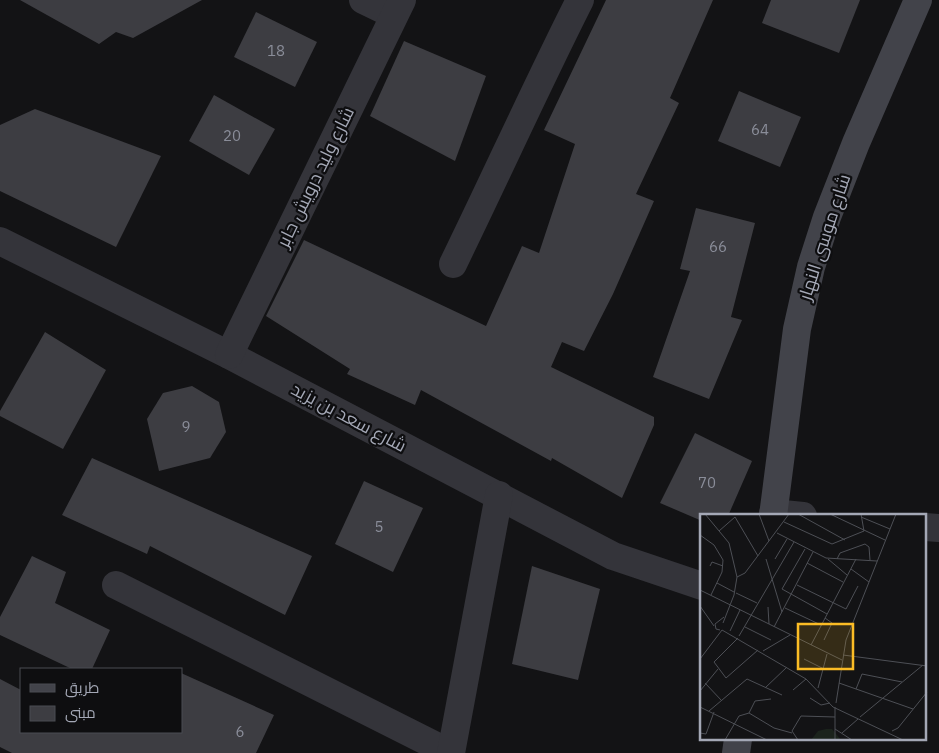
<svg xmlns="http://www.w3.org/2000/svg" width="939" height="753" viewBox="0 0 939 753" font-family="'IBM Plex Sans',Cairo,sans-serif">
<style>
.building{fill:#3d3d42}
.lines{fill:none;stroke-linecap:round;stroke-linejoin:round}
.street{stroke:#34343a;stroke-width:28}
.secondary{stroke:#42434a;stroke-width:28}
.labels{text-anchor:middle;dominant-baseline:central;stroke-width:4.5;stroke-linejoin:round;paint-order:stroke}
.number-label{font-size:15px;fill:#8a8d99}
.street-label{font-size:18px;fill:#a4a8b6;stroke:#0e0e10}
.inset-road{fill:none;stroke:#4d4f55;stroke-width:1}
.view{fill:#fbbc25;fill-opacity:0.15;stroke:#fbbc25;stroke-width:2.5}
.inset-edge{fill:none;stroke:#a4a8b6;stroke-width:2.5}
</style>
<rect width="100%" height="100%" fill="#131315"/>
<g class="building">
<path d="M 20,0 L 202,0 L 133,38 L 116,32 L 99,44 Z"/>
<path d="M 606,0 L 713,0 L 670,98 L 679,103 L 636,194 L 654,201 L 613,294 L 584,351 L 562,342 L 551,367 L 654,417 L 654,425 L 622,498 L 552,458 L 551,461 L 421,390 L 415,405 L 347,374 L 350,369 L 266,316 L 304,240 L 486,326 L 522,246 L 539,253 L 575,144 L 544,130 Z"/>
<path d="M 771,0 L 860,0 L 839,53 L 762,23 Z"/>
<path d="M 256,12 L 317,42 L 295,87 L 234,57 Z"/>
<path d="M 404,41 L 486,76 L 455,161 L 370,116 Z"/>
<path d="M 739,91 L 801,117 L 780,167 L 718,141 Z"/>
<path d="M 214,95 L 275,129 L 249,175 L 189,141 Z"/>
<path d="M 35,109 L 161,156 L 116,247 L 0,191 L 0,125 Z"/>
<path d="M 696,208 L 755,223 L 731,317 L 742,320 L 709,399 L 653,377 L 690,271 L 680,269 Z"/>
<path d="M 45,332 L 106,370 L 63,449 L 0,416 L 0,411 Z"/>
<path d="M 192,386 L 219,402 L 226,432 L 210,458 L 159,471 L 147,419 L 163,393 Z"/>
<path d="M 695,433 L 752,461 L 728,516 L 702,516 L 702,521 L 660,503 Z"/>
<path d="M 92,458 L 312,556 L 285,615 L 150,546 L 147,554 L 62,515 Z"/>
<path d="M 364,481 L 423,508 L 393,572 L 335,544 Z"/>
<path d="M 32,556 L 66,572 L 55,603 L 110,630 L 92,669 L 72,669 L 0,635 L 0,617 Z"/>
<path d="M 532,566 L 600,589 L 578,680 L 512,664 Z"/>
<path d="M 181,673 L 274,715 L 256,753 L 12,753 L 0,747 L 0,679 L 21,690 L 21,732 L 181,732 Z"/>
</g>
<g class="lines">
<g class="street">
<path d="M 363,0 L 394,15"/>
<path d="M 0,241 L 229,355 L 613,556 L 702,586"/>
<path d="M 453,264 C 496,176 536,87 580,0"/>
<path d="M 229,355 L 402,0"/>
<path d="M 773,513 L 803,516"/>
<path d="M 925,527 L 939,528"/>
<path d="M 116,585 L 450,753"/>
<path d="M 451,753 L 499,495"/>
</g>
<g class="secondary">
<path d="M 773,516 L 797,329 L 811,267 L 827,217 L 856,143 L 918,0"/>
<path d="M 736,753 L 738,739"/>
</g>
</g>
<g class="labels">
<g class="number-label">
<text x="276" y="50">18</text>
<text x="760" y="129">64</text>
<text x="232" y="135">20</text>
<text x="718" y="246">66</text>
<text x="186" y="426">9</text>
<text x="707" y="482">70</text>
<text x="379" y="526">5</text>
<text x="240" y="731">6</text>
</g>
<g class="street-label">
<text transform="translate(315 177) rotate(-64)">شارع وليد درويش جابر</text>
<text transform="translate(824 237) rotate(-72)">شارع موسى النهار</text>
<text transform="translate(349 417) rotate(28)">شارع سعد بن يزيد</text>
</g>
</g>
<g transform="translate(700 514)">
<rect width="226" height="226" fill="#131315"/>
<path d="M 126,215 L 132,215 L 141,226 L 111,226 L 118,217 Z" fill="#1b231c"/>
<path class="inset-road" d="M 5,0 L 29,29 L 37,63M 59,0 L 69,27M 98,0 L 145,26M 130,0 L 185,26M 35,3 L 58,42M 161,3 L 190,15M 84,8 L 132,30 L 164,17 L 161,0M 19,17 L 35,3M 77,19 L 126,44 L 177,47M 0,21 L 14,31 L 23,46 L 22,58 L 11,81M 105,35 L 82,75 L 127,100M 0,36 L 0,52M 66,45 L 82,98M 75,45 L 87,25M 128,45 L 147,61M 137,45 L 140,39 L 165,30 L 169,33 L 170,46M 107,49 L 143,68M 10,52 L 12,48 L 23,52M 151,55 L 169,68M 17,69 L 34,78M 97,71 L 146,95 L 158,72M 0,76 L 142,146M 36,79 L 57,89M 34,81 L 37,63 L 45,59 L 89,0M 0,92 L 14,112M 68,93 L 69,110M 85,94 L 121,111M 23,109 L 34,81M 45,113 L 71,126M 74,113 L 113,38M 20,116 L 16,115 L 15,110 L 24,103M 22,116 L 106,165 L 133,193 L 203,226M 30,117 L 40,96M 39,122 L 94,28M 38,124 L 14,148 L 26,164 L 58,136M 124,126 L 132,109 L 125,104M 111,131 L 156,45M 63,137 L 90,121M 143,141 L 227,152M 0,145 L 22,116M 104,145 L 124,155M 5,169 L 22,187M 139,169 L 213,195M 65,174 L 87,153M 118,174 L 127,140M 156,175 L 162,160 L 202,168M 93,176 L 106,165M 0,177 L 18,155M 110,184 L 121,191 L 130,189M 136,189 L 146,126 L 196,0M 0,193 L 67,226M 9,197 L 47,165 L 82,181M 49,199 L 74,214 L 92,219M 160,203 L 223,151M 135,215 L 152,226M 192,217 L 198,214 L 227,178M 0,219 L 6,220 L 14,198M 142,219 L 158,205M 25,226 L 39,202 L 49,199 L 55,187 L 71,185M 98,226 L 92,217 L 101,202 L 135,203M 135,226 L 135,193"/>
<path class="view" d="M 98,110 L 153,110 L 153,155 L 98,155 Z"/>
<rect width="226" height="226" class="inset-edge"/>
</g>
<rect x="20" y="668" width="162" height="65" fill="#0e0e10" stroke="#4a4c52"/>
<rect x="30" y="684" width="25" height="8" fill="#42434a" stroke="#4a4c52"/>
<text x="65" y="693" font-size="15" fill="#a4a8b6">طريق</text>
<rect x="30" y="706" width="25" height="15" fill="#3d3d42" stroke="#4a4c52"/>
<text x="65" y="718" font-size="15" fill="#a4a8b6">مبنى</text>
</svg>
